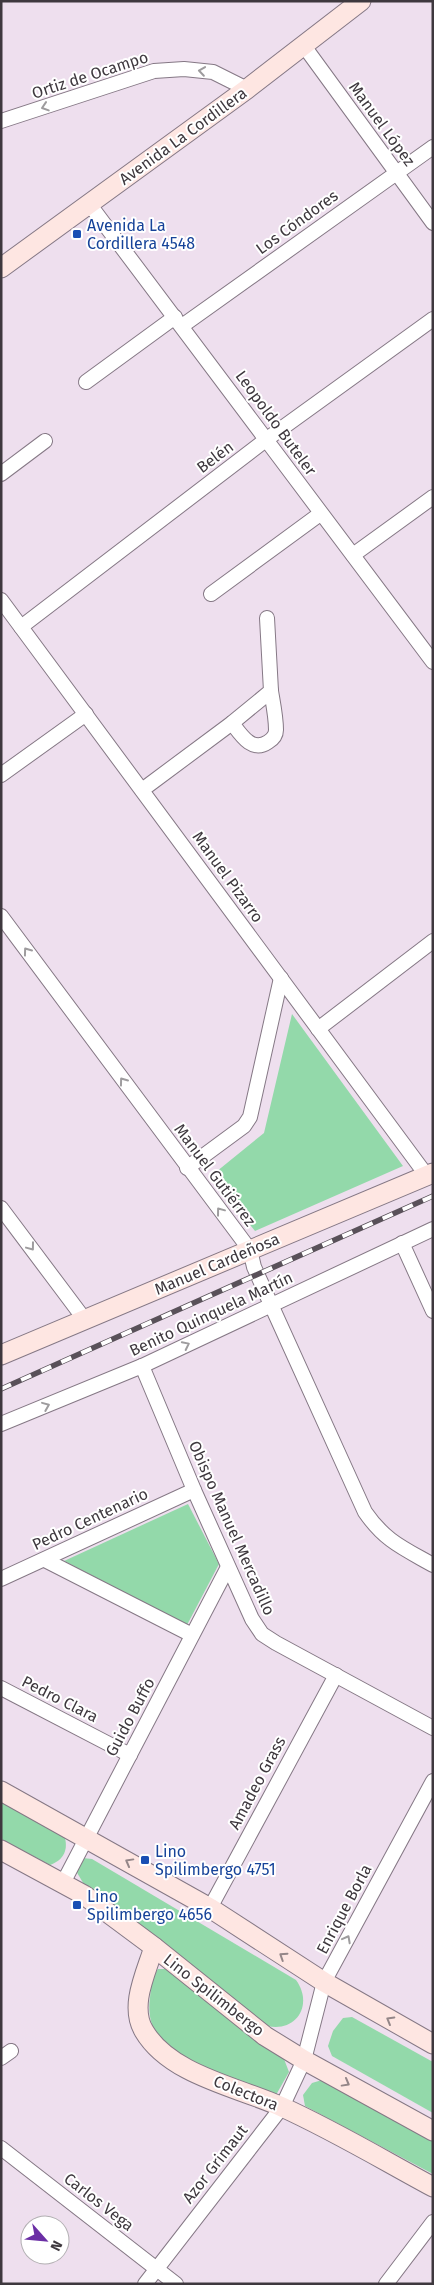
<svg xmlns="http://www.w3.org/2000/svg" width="434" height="2285" viewBox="0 0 434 2285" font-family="'Fira Sans',sans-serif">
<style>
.green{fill:#93d9aa}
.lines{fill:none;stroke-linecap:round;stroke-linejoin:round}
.minor-casing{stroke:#857885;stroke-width:16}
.secondary-casing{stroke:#857885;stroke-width:21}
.minor{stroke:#fff;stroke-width:14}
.secondary{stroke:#fee6e2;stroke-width:19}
.rail-casing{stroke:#595159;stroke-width:5.5}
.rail{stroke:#fff;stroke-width:4;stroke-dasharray:11;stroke-linecap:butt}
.oneway{stroke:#9e9c9e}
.oneway2{stroke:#948688}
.transit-dot{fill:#1a4fb4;stroke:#fff;stroke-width:2}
.labels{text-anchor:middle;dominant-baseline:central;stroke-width:4;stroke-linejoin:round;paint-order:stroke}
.street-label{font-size:16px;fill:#3e383e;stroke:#fff}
.transit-label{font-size:16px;fill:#164399;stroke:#fff;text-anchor:start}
</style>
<rect width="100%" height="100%" fill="#eedfee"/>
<g class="green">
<path d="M 292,1014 L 403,1166 L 255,1231 L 211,1176 L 264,1133 Z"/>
<path d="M 188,1504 L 219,1564 L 187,1625 L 64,1561 Z"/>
<path d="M 1,1802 L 64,1835 C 69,1849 64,1860 50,1865 L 1,1839 Z"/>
<path d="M 83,1858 L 92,1859 L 296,1980 C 316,2008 291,2038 259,2023 L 85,1886 L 76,1871 Z"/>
<path d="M 158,1969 L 166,1969 L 284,2059 L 289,2072 L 276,2095 C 245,2087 174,2061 157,2035 C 150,2025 148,2009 150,1998 C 151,1986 151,1978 158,1969 Z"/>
<path d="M 352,2017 L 433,2062 L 433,2113 L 332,2056 L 328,2046 L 333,2031 L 343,2018 Z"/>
<path d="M 322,2080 L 433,2141 L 433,2174 L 305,2106 L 303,2095 L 312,2083 Z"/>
</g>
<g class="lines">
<g class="minor-casing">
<g id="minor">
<path d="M 304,46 L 433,223"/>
<path d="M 1,121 L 154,71 L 184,69 L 213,72 L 247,89"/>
<path d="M 90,205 L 433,662"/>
<path d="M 182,326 L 433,147"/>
<path d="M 86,382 L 175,317"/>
<path d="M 1,474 L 45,441"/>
<path d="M 353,555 L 433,497"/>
<path d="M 211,594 L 320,514"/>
<path d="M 1,600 L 427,1176"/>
<path d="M 21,627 L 267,439 L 433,319"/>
<path d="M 232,723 C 241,735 252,753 268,742 C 273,739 276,735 276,730 C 276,717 273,703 271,691"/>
<path d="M 1,775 L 86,714"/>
<path d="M 142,790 L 232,723 L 271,691 L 267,618"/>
<path d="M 1,916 L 250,1250 L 254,1267 L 365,1512 C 385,1541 403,1548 433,1565"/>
<path d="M 318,1029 L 433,941"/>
<path d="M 187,1168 L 244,1126 L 250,1117 L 281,978"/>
<path d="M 1,1208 L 85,1320"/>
<path d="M 402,1243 L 433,1311"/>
<path d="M 142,1366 L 194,1490 L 252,1619 L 262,1634 L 276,1643 L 433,1728"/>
<path d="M 1,1424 L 142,1366 L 433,1229"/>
<path d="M 45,1560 L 192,1635"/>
<path d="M 1,1579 L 194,1490"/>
<path d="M 1,1688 L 130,1755"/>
<path d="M 63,1883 L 228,1567"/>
<path d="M 210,1908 L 336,1675"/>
<path d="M 1,2058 L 11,2051"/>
<path d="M 1,2148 L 176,2284"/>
<path d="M 145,2284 L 282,2107 L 304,2060 L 324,1982 L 433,1781"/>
<path d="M 386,2284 L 433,2222"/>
</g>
</g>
<g class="secondary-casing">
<g id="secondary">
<path d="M 1,268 L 247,89 L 361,1"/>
<path d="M 1,1355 L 433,1173"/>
<path d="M 1,1791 L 210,1908 L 324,1982 L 433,2044"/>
<path d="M 1,1850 L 84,1895 L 154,1947 L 265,2036 L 304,2060 L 433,2131"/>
<path d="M 154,1947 C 146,1973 129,2006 144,2031 C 170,2075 238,2087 282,2107 C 333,2130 383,2160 433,2187"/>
</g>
</g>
<use href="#minor" class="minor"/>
<use href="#secondary" class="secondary"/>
<g class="rail-casing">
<path id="rail" d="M 1,1389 L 433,1196"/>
</g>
<use href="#rail" class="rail"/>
</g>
<defs><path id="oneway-chevron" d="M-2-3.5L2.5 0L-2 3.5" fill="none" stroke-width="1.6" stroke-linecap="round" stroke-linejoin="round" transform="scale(1.25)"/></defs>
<g class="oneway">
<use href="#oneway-chevron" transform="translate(202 71) rotate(-172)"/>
<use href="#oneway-chevron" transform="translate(45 107) rotate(162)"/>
<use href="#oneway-chevron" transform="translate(27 951) rotate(-126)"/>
<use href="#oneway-chevron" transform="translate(123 1081) rotate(-126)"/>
<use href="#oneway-chevron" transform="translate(220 1211) rotate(-127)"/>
<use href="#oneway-chevron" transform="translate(31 1247) rotate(53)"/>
<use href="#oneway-chevron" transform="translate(186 1345) rotate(-26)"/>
<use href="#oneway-chevron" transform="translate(46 1406) rotate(-22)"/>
<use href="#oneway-chevron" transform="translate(347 1939) rotate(-62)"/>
</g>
<g class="oneway2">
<use href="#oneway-chevron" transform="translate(129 1862) rotate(-151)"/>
<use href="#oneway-chevron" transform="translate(283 1956) rotate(-147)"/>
<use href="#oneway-chevron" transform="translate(390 2020) rotate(-150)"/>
<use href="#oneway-chevron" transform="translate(346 2083) rotate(29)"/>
</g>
<g class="transit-dot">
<rect x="72" y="229" width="10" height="10" rx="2.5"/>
<rect x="140" y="1855" width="10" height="10" rx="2.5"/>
<rect x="72" y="1900" width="10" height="10" rx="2.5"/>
</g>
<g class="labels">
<g class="street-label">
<text transform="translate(90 75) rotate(-18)">Ortiz de Ocampo</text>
<text transform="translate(382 124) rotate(54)">Manuel López</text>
<text transform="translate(183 136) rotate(-36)">Avenida La Cordillera</text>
<text transform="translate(297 222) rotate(-36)">Los Cóndores</text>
<text transform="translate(276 423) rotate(54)">Leopoldo Buteler</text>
<text transform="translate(215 457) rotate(-37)">Belén</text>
<text transform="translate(228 877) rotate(54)">Manuel Pizarro</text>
<text transform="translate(215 1175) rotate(53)">Manuel Gutiérrez</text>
<text transform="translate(217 1264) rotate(-23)">Manuel Cardeñosa</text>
<text transform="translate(211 1314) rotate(-25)">Benito Quinquela Martín</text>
<text transform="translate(90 1519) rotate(-25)">Pedro Centenario</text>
<text transform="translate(232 1528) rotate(66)">Obispo Manuel Mercadillo</text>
<text transform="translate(60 1699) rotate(27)">Pedro Clara</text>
<text transform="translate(130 1717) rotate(-62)">Guido Buffo</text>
<text transform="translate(257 1783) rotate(-62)">Amadeo Grass</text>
<text transform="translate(344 1909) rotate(-62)">Enrique Borla</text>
<text transform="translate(214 1995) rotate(38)">Lino Spilimbergo</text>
<text transform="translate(246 2093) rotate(22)">Colectora</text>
<text transform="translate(215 2164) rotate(-52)">Azor Grimaut</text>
<text transform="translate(99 2202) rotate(38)">Carlos Vega</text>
</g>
<g class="transit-label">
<text x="87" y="225">Avenida La<tspan x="87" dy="18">Cordillera 4548</tspan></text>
<text x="155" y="1851">Lino<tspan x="155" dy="18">Spilimbergo 4751</tspan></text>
<text x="87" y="1896">Lino<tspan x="87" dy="18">Spilimbergo 4656</tspan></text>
</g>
</g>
<rect width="434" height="2285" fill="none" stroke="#3e383e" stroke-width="5"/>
<g transform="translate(45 2240) rotate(117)"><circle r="24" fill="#ffffff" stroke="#b2afb2"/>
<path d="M0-4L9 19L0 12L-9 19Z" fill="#6b2fa5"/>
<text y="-8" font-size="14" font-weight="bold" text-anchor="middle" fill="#3e383e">N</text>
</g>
</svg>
